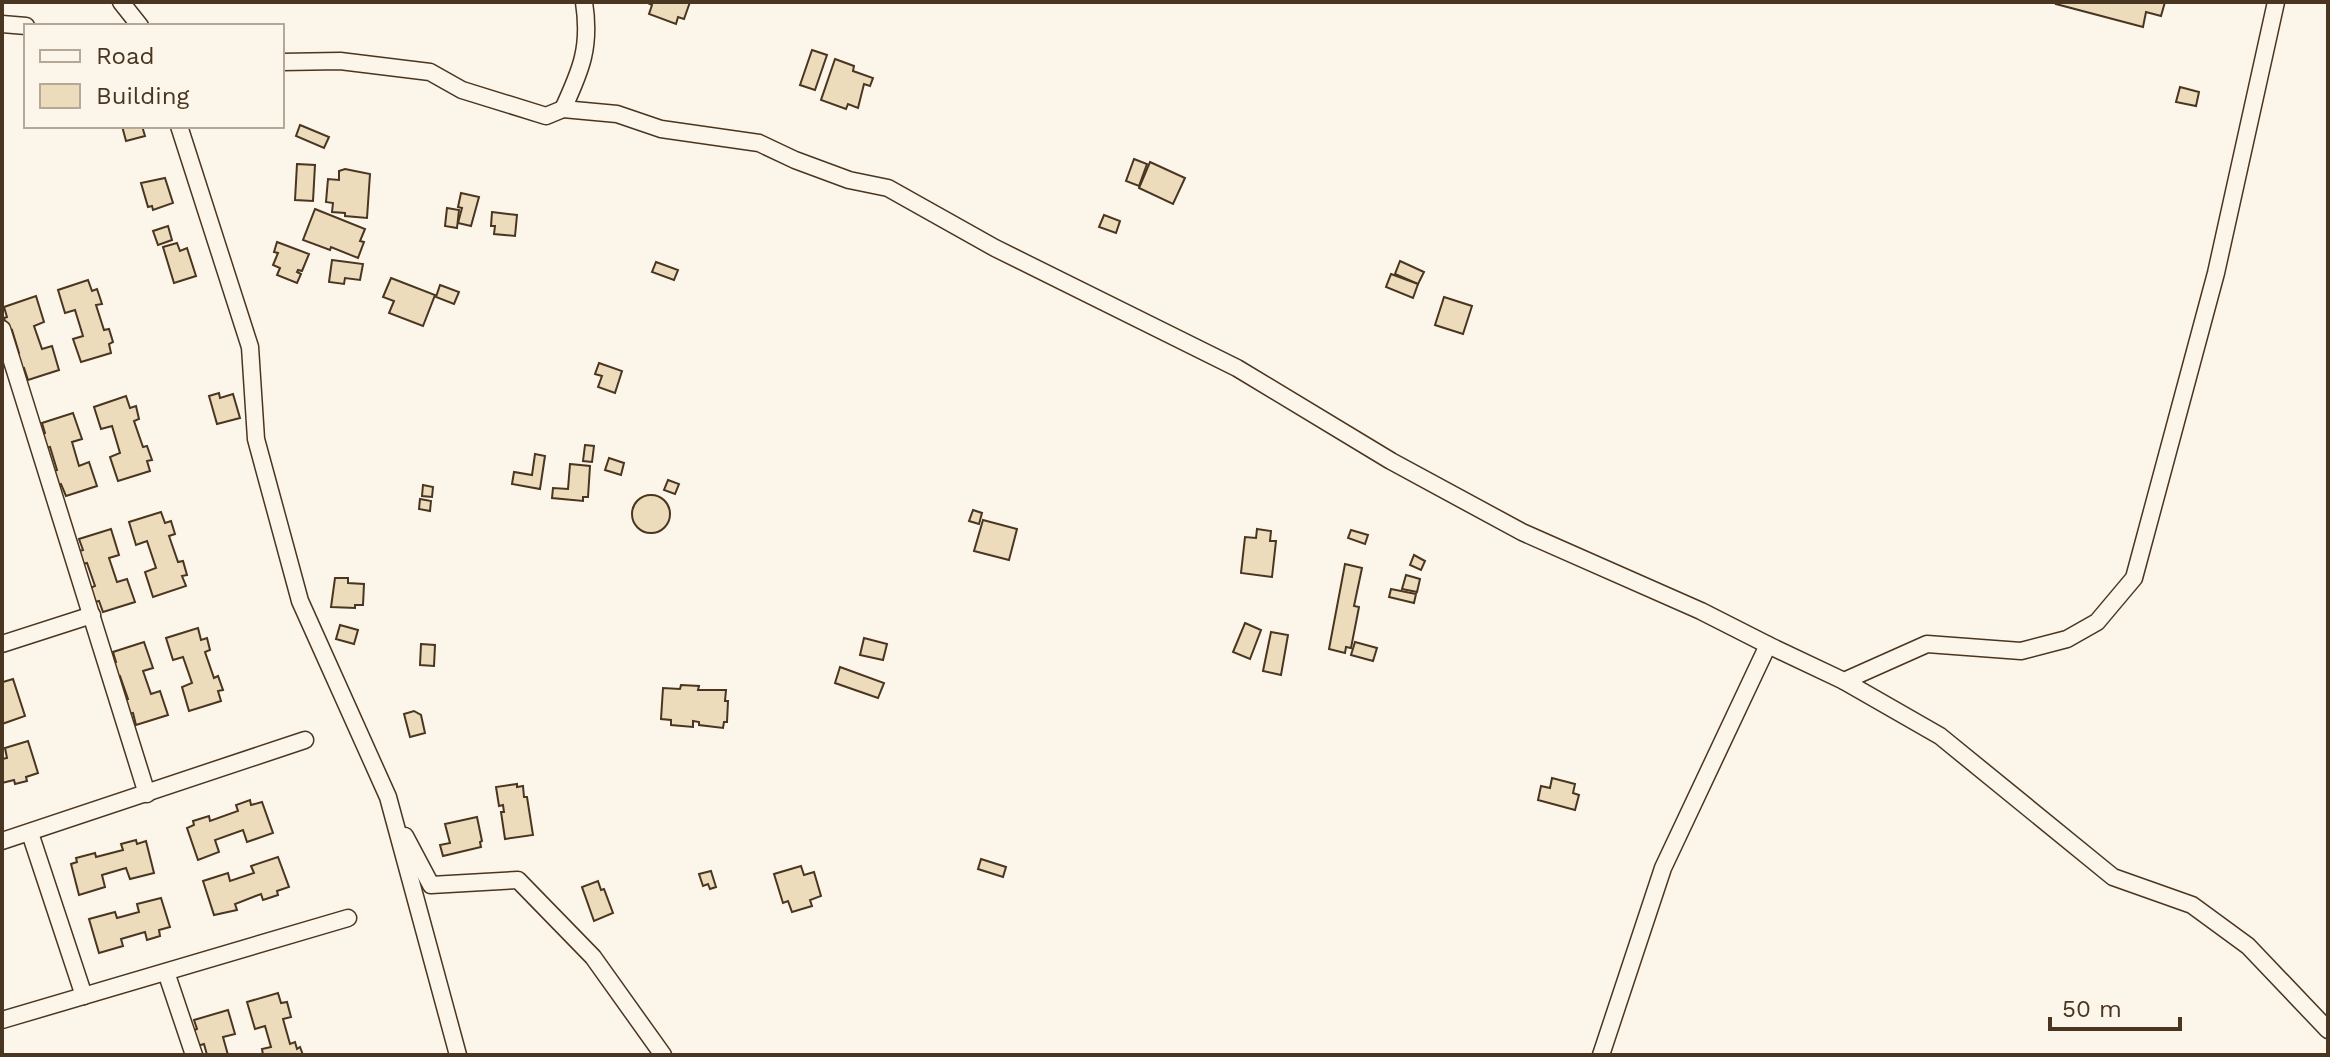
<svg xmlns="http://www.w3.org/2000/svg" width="2330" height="1057" viewBox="0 0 2330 1057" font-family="'Work Sans',sans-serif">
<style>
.building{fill:#ecdcbc;stroke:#4a3520;stroke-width:2}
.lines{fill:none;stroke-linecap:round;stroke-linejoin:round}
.street-casing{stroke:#4a3520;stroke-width:19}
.street{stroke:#fbf6e9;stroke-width:16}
</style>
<rect width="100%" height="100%" fill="#fbf6e9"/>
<g class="building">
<path d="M 646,2 L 690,2 L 684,19 L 678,17 L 676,24 L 649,14 L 652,5 Z"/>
<path d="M 2057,2 L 2165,2 L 2161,16 L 2146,12 L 2143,27 L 2056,4 Z"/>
<path d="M 812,50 L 827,55 L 815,90 L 800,85 Z"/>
<path d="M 835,59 L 854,66 L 853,71 L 873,78 L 870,86 L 864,84 L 858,108 L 848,104 L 846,109 L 821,100 Z"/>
<path d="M 2180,87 L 2199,92 L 2196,106 L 2176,102 Z"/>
<path d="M 300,125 L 329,137 L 324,148 L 296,136 Z"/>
<path d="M 122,126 L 142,126 L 145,136 L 126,141 Z"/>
<path d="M 1134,159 L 1147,164 L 1139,186 L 1126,181 Z"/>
<path d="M 1150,162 L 1185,178 L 1173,204 L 1139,188 Z"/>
<path d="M 297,164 L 315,165 L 313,201 L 295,200 Z"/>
<path d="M 345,169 L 370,174 L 367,218 L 345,216 L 345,213 L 332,212 L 333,203 L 326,202 L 328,179 L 339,180 L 339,171 Z"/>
<path d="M 165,178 L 173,203 L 153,210 L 152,206 L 148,207 L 141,183 Z"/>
<path d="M 461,193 L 479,197 L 471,226 L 458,223 L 462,208 L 458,207 Z"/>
<path d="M 447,208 L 459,210 L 457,228 L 445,226 Z"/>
<path d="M 315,209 L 365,229 L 360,241 L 364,242 L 358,258 L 331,247 L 330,250 L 303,240 Z"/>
<path d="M 492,212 L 517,215 L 515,236 L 494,234 L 495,226 L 491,226 Z"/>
<path d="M 1104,215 L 1120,221 L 1116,233 L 1099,227 Z"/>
<path d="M 168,226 L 172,240 L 158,245 L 153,231 Z"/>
<path d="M 277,242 L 309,254 L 302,271 L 298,270 L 297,272 L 301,274 L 297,283 L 277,275 L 280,268 L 273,265 L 278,253 L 274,252 Z"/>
<path d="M 177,243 L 180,251 L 187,248 L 196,276 L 174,283 L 163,247 Z"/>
<path d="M 332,260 L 363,264 L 360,280 L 345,278 L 344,284 L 329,282 Z"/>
<path d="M 1400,261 L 1424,272 L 1418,284 L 1395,274 Z"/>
<path d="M 656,262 L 678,270 L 674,280 L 652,272 Z"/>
<path d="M 1391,274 L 1418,284 L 1413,298 L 1386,287 Z"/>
<path d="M 391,278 L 435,295 L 423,326 L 389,313 L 394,301 L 383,297 Z"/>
<path d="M 88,280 L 92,291 L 97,289 L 102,304 L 96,305 L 104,330 L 109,329 L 113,342 L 109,344 L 111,353 L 81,362 L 73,339 L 83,336 L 75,310 L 65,313 L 58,290 Z"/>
<path d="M 440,285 L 459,292 L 454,304 L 436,297 Z"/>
<path d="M 36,296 L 44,322 L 34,326 L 42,349 L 52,346 L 59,370 L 28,380 L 24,368 L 19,369 L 15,355 L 19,353 L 12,330 L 8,332 L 4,318 L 7,317 L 4,307 Z"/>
<path d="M 1444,297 L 1472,306 L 1463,334 L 1435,325 Z"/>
<path d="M 599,363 L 622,371 L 615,393 L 598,387 L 602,376 L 595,374 Z"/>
<path d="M 219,393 L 220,398 L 233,394 L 240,418 L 217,424 L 209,396 Z"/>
<path d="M 126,396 L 130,408 L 136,406 L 139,419 L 134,421 L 143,447 L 147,446 L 152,460 L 147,461 L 150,471 L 118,481 L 110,457 L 120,453 L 112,426 L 101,429 L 94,407 Z"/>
<path d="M 73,413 L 82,439 L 72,442 L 79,466 L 89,462 L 97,486 L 66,496 L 61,484 L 57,486 L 53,471 L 57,470 L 50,447 L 46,448 L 42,435 L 45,433 L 42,423 Z"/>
<path d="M 585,445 L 594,446 L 592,462 L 583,461 Z"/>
<path d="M 535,454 L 545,456 L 540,489 L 512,484 L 514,472 L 532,475 Z"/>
<path d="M 609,458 L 624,463 L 621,475 L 605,470 Z"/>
<path d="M 570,464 L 590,466 L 588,497 L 583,497 L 583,501 L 552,498 L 553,488 L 568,489 Z"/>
<path d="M 668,480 L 679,484 L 675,494 L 664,490 Z"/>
<path d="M 423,485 L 433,487 L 432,497 L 422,496 Z"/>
<circle cx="651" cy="514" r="19"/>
<path d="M 420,499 L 431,501 L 430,511 L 419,509 Z"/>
<path d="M 973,510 L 982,513 L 979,524 L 969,521 Z"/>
<path d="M 161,512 L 165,523 L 171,521 L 175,534 L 169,536 L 178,562 L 183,561 L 187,575 L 182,576 L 186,586 L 153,597 L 145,572 L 156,568 L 147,541 L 136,545 L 129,522 Z"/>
<path d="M 983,520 L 1017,529 L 1009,560 L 974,551 Z"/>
<path d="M 111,529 L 119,555 L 109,558 L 117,582 L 127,579 L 135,602 L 103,612 L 99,601 L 95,602 L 90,588 L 95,586 L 87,563 L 83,564 L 79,551 L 83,550 L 79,539 Z"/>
<path d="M 1257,529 L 1271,531 L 1270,541 L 1276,541 L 1272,577 L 1241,573 L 1245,537 L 1256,538 Z"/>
<path d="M 1351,530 L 1368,535 L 1365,544 L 1348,538 Z"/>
<path d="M 1414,555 L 1425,561 L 1421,570 L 1410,565 Z"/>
<path d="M 1345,564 L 1362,568 L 1354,606 L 1359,607 L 1351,648 L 1346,647 L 1345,653 L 1329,649 Z"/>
<path d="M 1406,575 L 1420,579 L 1417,592 L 1402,589 Z"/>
<path d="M 335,578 L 348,578 L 348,583 L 364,584 L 363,605 L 355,605 L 355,608 L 331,607 Z"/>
<path d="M 1391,589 L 1416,594 L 1414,603 L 1389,597 Z"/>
<path d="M 1245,623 L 1261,630 L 1250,659 L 1233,652 Z"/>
<path d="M 340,625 L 358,630 L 354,644 L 336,639 Z"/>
<path d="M 198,628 L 201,640 L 207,638 L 210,650 L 205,652 L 214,678 L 218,676 L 223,690 L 218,691 L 221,701 L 189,711 L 182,687 L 192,683 L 183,657 L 173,660 L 166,638 Z"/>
<path d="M 1271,632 L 1288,635 L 1281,675 L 1263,671 Z"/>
<path d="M 864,638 L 887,644 L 883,660 L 860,655 Z"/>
<path d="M 144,642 L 153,668 L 143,671 L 151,694 L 160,691 L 168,715 L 136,725 L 133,713 L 129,714 L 124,700 L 128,699 L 120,676 L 117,677 L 113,663 L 116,662 L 113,652 Z"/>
<path d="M 1355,642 L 1377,648 L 1373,661 L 1351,655 Z"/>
<path d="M 421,644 L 435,645 L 434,666 L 420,665 Z"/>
<path d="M 840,667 L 884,683 L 878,698 L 835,683 Z"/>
<path d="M 2,678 L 3,682 L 13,679 L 25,716 L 2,724 Z"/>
<path d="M 681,685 L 699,686 L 698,690 L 726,690 L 725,701 L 728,701 L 727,722 L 724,722 L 723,728 L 699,725 L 699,722 L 693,721 L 693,727 L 671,725 L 671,720 L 661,719 L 663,688 L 680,689 Z"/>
<path d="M 414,711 L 421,715 L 425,733 L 410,737 L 404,714 Z"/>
<path d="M 28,741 L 38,773 L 26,777 L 27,781 L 15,784 L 14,780 L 2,783 L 2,759 L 7,758 L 5,748 Z"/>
<path d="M 1552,778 L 1575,784 L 1573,793 L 1579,795 L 1575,810 L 1538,800 L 1541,786 L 1550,788 Z"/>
<path d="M 517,784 L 517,787 L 523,786 L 524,797 L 527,797 L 533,835 L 505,839 L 501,812 L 504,812 L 503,805 L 499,806 L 496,787 Z"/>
<path d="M 250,800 L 251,805 L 262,802 L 273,833 L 247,842 L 243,830 L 215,840 L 219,852 L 198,860 L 187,828 L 194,825 L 193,821 L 209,816 L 210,821 L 238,811 L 236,805 Z"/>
<path d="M 477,817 L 482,841 L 480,842 L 481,847 L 443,856 L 440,845 L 450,843 L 445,824 Z"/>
<path d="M 136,840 L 137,844 L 146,841 L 154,873 L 130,879 L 126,868 L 102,875 L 105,887 L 79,895 L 71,864 L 77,862 L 76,858 L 95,853 L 96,857 L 123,850 L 121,844 Z"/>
<path d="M 278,857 L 289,887 L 277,891 L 278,895 L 263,900 L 261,894 L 235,904 L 237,910 L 214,915 L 203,881 L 228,873 L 230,881 L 254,873 L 251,866 Z"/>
<path d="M 981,859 L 1006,867 L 1003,877 L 978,869 Z"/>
<path d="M 801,866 L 804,875 L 814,872 L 821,896 L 810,900 L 812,906 L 792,912 L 788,901 L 783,903 L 774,874 Z"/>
<path d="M 711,871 L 716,887 L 710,889 L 708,884 L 703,886 L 699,874 Z"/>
<path d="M 598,881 L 601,890 L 604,889 L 613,913 L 594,921 L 582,887 Z"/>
<path d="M 161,898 L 170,927 L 159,930 L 160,936 L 147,940 L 145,932 L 121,939 L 123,946 L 99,953 L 89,919 L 115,912 L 117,918 L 139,912 L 137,904 Z"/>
<path d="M 278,993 L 281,1003 L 287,1002 L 291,1017 L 283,1019 L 290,1044 L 295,1042 L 297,1049 L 300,1047 L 303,1055 L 263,1055 L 262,1049 L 271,1047 L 265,1026 L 255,1029 L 247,1002 Z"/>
<path d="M 228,1010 L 235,1034 L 223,1037 L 228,1055 L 207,1055 L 204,1044 L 197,1046 L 192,1031 L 197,1029 L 194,1020 Z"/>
</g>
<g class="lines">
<g class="street-casing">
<g id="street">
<path d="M 121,2 L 140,26"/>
<path d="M 2,24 L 26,26"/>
<path d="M 282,62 L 340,61 L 430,72 L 462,90 L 546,116 L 563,109 L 617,114 L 661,129 L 759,143 L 795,160 L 849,180 L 888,188 L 995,248 L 1237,368 L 1391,461 L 1522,532 L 1701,611 L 1768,645"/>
<path d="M 563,109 C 581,70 591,47 584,2"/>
<path d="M 179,126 L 250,347 L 256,439 L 300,601 L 388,797 L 458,1055"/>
<path d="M 2,329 L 147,794"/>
<path d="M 2,644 L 92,615"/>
<path d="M 1844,681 L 1940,736 L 2113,877 L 2192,905 L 2248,946 L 2328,1030"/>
<path d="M 30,833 L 84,996"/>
<path d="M 405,836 L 431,885 L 518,880 L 593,957 L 663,1055"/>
<path d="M 2,841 L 305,740"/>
<path d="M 166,972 L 194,1055"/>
<path d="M 2,1020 L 348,918"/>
<path d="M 1601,1055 L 1663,868 L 1768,645 L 1844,681 L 1927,644 L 2021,651 L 2067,639 L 2097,622 L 2134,578 L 2216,273 L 2276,2"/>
</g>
</g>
<use href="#street" class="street"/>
</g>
<rect width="2330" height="1057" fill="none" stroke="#4a3520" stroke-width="8"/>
<rect x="24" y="24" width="260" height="104" fill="#fbf6e9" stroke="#b4a999" stroke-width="2"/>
<rect x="40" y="50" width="40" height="12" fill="#fbf6e9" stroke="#b4a999" stroke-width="2"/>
<text x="96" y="64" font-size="24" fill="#4a3520">Road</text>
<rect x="40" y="84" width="40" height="24" fill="#ecdcbc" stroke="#b4a999" stroke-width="2"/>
<text x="96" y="104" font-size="24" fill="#4a3520">Building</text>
<path d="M2050 1017v12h130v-12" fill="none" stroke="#4a3520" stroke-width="4"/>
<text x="2062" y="1017" font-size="24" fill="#4a3520" stroke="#fbf6e9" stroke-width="6" paint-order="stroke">50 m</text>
</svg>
